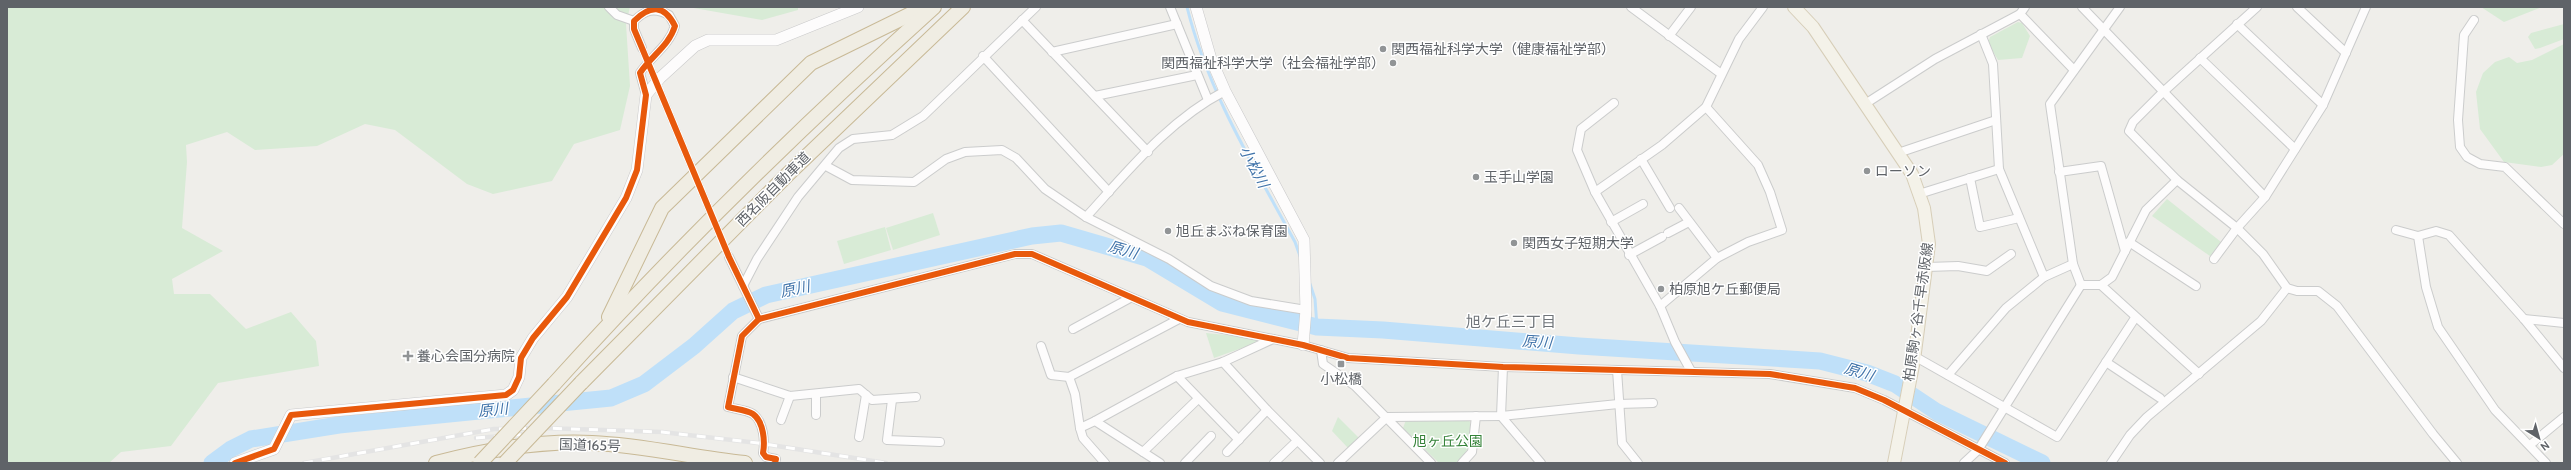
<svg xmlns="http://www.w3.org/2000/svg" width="2571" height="470" viewBox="0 0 2571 470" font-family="Cabin,'Noto Sans JP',sans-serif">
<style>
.green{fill:#d8ebd6}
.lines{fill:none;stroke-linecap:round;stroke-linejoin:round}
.stream{stroke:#bfe0f9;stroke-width:3}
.river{stroke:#bfe0f9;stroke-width:17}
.street-tunnel{stroke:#cbcbca;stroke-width:8;stroke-dasharray:8 4;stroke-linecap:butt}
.street-casing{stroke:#cbcccc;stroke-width:10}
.secondary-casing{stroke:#cacacb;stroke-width:12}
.primary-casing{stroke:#d7ceb8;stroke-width:14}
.highway-casing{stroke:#c8b996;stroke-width:16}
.street{stroke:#fdfcfc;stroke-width:8}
.secondary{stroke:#fdfcfc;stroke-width:11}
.primary{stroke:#f4f2e9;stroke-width:12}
.highway{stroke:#f0ede3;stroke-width:14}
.rail-casing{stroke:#e4e4e4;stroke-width:4.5}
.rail{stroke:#fff;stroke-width:3;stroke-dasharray:9;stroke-linecap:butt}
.highway-bridge-casing{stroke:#c8b996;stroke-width:16;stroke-linecap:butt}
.highway-bridge{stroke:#f0ede3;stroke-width:14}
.cycleway-casing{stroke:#fff;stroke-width:8}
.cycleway{stroke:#e8590c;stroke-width:6}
.poi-dot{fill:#919496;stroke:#fff;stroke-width:1.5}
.labels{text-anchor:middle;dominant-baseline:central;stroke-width:3;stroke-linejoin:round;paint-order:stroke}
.poi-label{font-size:14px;fill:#5f6368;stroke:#fff;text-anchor:start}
.street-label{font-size:14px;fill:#5f6368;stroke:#fff}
.park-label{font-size:14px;fill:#348238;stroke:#fff}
.water-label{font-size:15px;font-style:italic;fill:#4174aa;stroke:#fff}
.neighbourhood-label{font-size:15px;fill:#70757a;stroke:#fff}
</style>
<rect width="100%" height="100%" fill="#efeeea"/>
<g class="green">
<path d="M 7,7 L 630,7 L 626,24 L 630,86 L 620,130 L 574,144 L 552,181 L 493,194 L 467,184 L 395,130 L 365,124 L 317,146 L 255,150 L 227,132 L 186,145 L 187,162 L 182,228 L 223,251 L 172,279 L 174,294 L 210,294 L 246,329 L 291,312 L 316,341 L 319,366 L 218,383 L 171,446 L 121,452 L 109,463 L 7,463 Z"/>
<path d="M 688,7 L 798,7 L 798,10 L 762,20 Z"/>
<path d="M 2481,7 L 2542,7 L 2504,22 Z"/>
<path d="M 2018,22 L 2022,23 L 2030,36 L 2022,58 L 1998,60 L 1988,43 L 1990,37 Z"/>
<path d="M 2564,24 L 2564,39 L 2540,48 L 2535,49 L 2528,37 L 2531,33 Z"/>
<path d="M 2564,44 L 2564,154 L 2552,165 L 2541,167 L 2504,162 L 2480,129 L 2476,92 L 2483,73 L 2495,62 L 2509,57 L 2517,63 L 2532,60 Z"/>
<path d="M 2167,199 L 2221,242 L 2210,256 L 2152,216 Z"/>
<path d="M 933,213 L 940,235 L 893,250 L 886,228 Z"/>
<path d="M 885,227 L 891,250 L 844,264 L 837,241 Z"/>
<path d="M 1206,333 L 1256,338 L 1256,343 L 1214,358 Z"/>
<path d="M 1338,417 L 1359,438 L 1348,448 L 1332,431 Z"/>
<path d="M 1468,419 L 1470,422 C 1470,444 1472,448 1456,463 L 1439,463 L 1403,428 L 1406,420 Z"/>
</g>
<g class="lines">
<g class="stream">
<path d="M 1187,7 C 1208,92 1254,166 1295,242 L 1300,256"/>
<path d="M 1310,284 L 1315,299 L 1317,327"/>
</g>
<path class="river" d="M 212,463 L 231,449 L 251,439 L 339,425 L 611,398 L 644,384 L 694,346 L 733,311 L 766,295 L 1032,236 L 1061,233 L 1147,258 L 1222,303 L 1317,327 L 1383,330 L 1579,346 L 1820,361 L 1867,373 L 1895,384 L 1937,412 L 2042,463"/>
<path class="street-tunnel" d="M 642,48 L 729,257"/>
<g class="street-casing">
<g id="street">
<path d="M 609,7 L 617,15 L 634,21"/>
<path d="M 1170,7 L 1208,100"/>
<path d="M 1631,7 L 1720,73"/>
<path d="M 2082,7 L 2265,197"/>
<path d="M 2257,7 L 2162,93 L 2133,122 L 2129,131 L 2177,180 L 2237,228 L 2263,254 L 2287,288 L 2297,291 L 2318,291 L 2337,306 L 2433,434 L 2457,463"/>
<path d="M 2297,7 L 2346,53"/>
<path d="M 2020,14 L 2074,70"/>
<path d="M 1022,20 L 1148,152"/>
<path d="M 2474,20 L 2464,35 L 2458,120 L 2460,147 L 2467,157 L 2480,164 L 2505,167 L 2564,224"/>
<path d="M 2237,24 L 2323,105"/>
<path d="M 1981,34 L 1993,64 L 1999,169 L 2044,277"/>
<path d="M 1669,36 L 1691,7"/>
<path d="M 642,48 L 634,29 L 634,21 C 645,10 654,7 669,15 L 675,26 C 669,46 651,56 640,73 L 646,95"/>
<path d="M 1052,52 L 1177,24"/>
<path d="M 983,56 L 1109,192"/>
<path d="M 2200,58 L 2295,149"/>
<path d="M 1095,96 L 1197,75"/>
<path d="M 1614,103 L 1581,129 L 1577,150 L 1595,192 L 1660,306 L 1675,342 L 1691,371"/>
<path d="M 1865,104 L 1935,59 L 2020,14 L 2025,7"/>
<path d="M 1898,153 L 1996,120"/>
<path d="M 1641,159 L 1670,208"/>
<path d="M 826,166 L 852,180 L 914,182 L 946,159 L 965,152 L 1002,150 L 1016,158 L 1045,189 L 1086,217 L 1169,259 L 1211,286 L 1251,301 L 1306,310"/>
<path d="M 2059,172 L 2101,166 L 2125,251"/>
<path d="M 1970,178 L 1980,227 L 2019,218"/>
<path d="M 1595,192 L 1662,145 L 1706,107 L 1739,39 L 1763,7"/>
<path d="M 1919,194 L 1999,169"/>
<path d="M 1679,208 L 1717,258"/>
<path d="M 1086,217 C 1128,171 1169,120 1225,91"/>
<path d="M 1611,222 L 1643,204"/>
<path d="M 2396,230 L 2418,236 L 2436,231 L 2449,235 L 2524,319 L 2564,368"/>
<path d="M 1668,233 L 1689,222"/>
<path d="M 2418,236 L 2426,287 L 2438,327 L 2495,410 L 2546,463"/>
<path d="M 2129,242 L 2196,286"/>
<path d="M 1629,255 L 1662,237"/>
<path d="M 729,257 L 759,319"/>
<path d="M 2214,259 L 2237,228 L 2265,197 L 2323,105 L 2366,7"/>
<path d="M 1927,267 L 1958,266 L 1987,271 L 2011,254"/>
<path d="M 2081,285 L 2073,264 L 2050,104 L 2120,7"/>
<path d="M 2081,285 L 2101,285 L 2112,277 L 2146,210 L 2177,180"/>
<path d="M 2101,285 L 2199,374"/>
<path d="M 743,286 L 757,259 L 798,197 L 839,148 L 853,139 L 892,135 L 923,116 L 1036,7"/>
<path d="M 1660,306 L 1717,258 L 1748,242 L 1782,230 L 1770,192 L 1758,165 L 1706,107"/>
<path d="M 1179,319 L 1069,377 L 1075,394 L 1080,428 L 1095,421 L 1143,452 L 1198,399"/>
<path d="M 2524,319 L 2564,323"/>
<path d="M 1073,329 L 1130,298"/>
<path d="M 1041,346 L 1051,375 L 1069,377"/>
<path d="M 1321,350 L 1323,364 L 1355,386 L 1431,463"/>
<path d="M 1914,356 L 2057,437 L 2135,318"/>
<path d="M 1223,362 L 1267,410 L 1320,463"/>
<path d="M 2106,362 L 2160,398"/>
<path d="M 1503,367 L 1501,416 L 1541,463"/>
<path d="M 1617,370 L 1622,443 L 1638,463"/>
<path d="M 1948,375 L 2006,308 L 2044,277 L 2073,264"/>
<path d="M 1177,376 L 1239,440"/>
<path d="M 733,377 L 790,396 L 859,389 L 872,400 L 916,397"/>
<path d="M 816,394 L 816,415"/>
<path d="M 892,400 L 887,440 L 940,442"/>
<path d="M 781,420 L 790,396"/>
<path d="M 1095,421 L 1177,376 L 1223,362 L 1273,339"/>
<path d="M 1080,428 L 1083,438 L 1105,463"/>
<path d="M 859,437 L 866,395"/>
<path d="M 2530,445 L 2564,417"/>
<path d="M 1143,452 L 1160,463"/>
<path d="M 1227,452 L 1267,410"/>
<path d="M 775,463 L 776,459 L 766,457 L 763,453 C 765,442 764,422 753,414 C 747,410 735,409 728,407 L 742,336 L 759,319 L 1015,254 L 1032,254 L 1188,322 L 1303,345 L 1348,358 L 1503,367 L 1770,374 L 1855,388 L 1884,400 L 2005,463"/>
<path d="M 1185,463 L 1211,436"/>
<path d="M 1274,463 L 1297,441"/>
<path d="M 1338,463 L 1387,417 L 1501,416 L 1618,404 L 1653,403"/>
<path d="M 1462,463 L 1472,452 L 1476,416"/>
<path d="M 1964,463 L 1978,450 L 2081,285"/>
<path d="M 2111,463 L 2130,435 L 2147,417 L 2261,321 L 2287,288"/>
</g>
</g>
<g class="secondary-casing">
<g id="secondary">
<path d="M 1196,7 L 1211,59 L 1225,91 L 1304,240 L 1306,310 L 1303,345"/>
<path d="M 235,463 L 274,449 L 291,415 L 506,395 L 513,390 L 519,377 L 521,358 L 533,338 L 567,297 L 626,198 L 637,170 L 646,95 L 660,78 L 695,46 L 708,40 L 776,40 L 858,7"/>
</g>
</g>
<g class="primary-casing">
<path id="primary" d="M 1794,7 L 1813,27 L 1912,174 L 1924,208 L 1929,244 L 1914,360 L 1894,463"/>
</g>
<g class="highway-casing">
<g id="highway">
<path d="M 609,317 L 662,208 L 811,63 L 925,7"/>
<path d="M 581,383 L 786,176 L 963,7"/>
<path d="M 554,384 C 674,251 801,127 934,7"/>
<path d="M 436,463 C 486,450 540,440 592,443 C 644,445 694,458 745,463"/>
</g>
</g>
<use href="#street" class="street"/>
<use href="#secondary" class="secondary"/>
<use href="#primary" class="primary"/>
<use href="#highway" class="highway"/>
<g class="rail-casing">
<g id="rail">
<path d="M 476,438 L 530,434"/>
<path d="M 304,463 L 494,429 L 543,428 L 662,432 L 758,443 L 886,463"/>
</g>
</g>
<use href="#rail" class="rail"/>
<g class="highway-bridge-casing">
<g id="highway-bridge">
<path d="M 480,463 L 554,384"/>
<path d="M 505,463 L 581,383"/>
</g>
</g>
<use href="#highway-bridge" class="highway-bridge"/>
<g class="cycleway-casing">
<g id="cycleway">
<path d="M 235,463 L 274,449 L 291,415 L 506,395 L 513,390 L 519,377 L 521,358 L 533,338 L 567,297 L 626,198 L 637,170 L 646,95 L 640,73 C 651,56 669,46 675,26 C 664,4 650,5 634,21 L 634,29 L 642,48 L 729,257 L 759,319"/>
<path d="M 775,463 L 776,459 L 766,457 L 763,453 C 765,442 764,422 753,414 C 747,410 735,409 728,407 L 742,336 L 759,319 L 1015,254 L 1032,254 L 1188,322 L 1303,345 L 1348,358 L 1503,367 L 1770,374 L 1855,388 L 1884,400 L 2005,463"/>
</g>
</g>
<use href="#cycleway" class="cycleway"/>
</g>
<g class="poi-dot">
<circle cx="1383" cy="49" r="4"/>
<circle cx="1393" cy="63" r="4"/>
<circle cx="1867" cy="171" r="4"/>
<circle cx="1476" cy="177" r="4"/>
<circle cx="1168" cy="231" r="4"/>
<circle cx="1514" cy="243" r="4"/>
<circle cx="1661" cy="289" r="4"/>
<path d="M406 350h4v4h4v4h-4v4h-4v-4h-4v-4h4z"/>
<rect x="1337" y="360" width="8" height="8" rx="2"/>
</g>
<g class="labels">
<g class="poi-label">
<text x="1391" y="49">関西福祉科学大学（健康福祉学部）</text>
<text x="1385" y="63" text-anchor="end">関西福祉科学大学（社会福祉学部）</text>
<text x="1875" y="171">ローソン</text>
<text x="1484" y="177">玉手山学園</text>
<text x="1176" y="231">旭丘まぶね保育園</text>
<text x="1522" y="243">関西女子短期大学</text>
<text x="1669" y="289">柏原旭ケ丘郵便局</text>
<text x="417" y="356">養心会国分病院</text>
<text x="1341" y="379" text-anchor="middle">小松橋</text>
</g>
<g class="street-label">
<text transform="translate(773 189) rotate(-45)">西名阪自動車道</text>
<text transform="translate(1918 312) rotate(-82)">柏原駒ヶ谷千早赤阪線</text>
<text transform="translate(590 445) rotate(2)">国道165号</text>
</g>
<g class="park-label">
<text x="1448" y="441">旭ヶ丘公園</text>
</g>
<g class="water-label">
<text transform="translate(1254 167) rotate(62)">小松川</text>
<text transform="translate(1123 250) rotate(16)">原川</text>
<text transform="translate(795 289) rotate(-12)">原川</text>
<text transform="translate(1537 342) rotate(4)">原川</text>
<text transform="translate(1859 372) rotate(17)">原川</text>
<text transform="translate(493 410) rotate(-6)">原川</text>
</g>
<g class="neighbourhood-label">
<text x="1511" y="322">旭ケ丘三丁目</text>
</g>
</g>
<rect width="2571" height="470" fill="none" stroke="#5f6368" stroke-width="16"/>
<g transform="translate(2539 438) rotate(143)" stroke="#ffffff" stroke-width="3" paint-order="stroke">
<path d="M0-3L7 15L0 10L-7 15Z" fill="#5f6368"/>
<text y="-6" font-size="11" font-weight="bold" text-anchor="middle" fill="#5f6368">N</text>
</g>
</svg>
